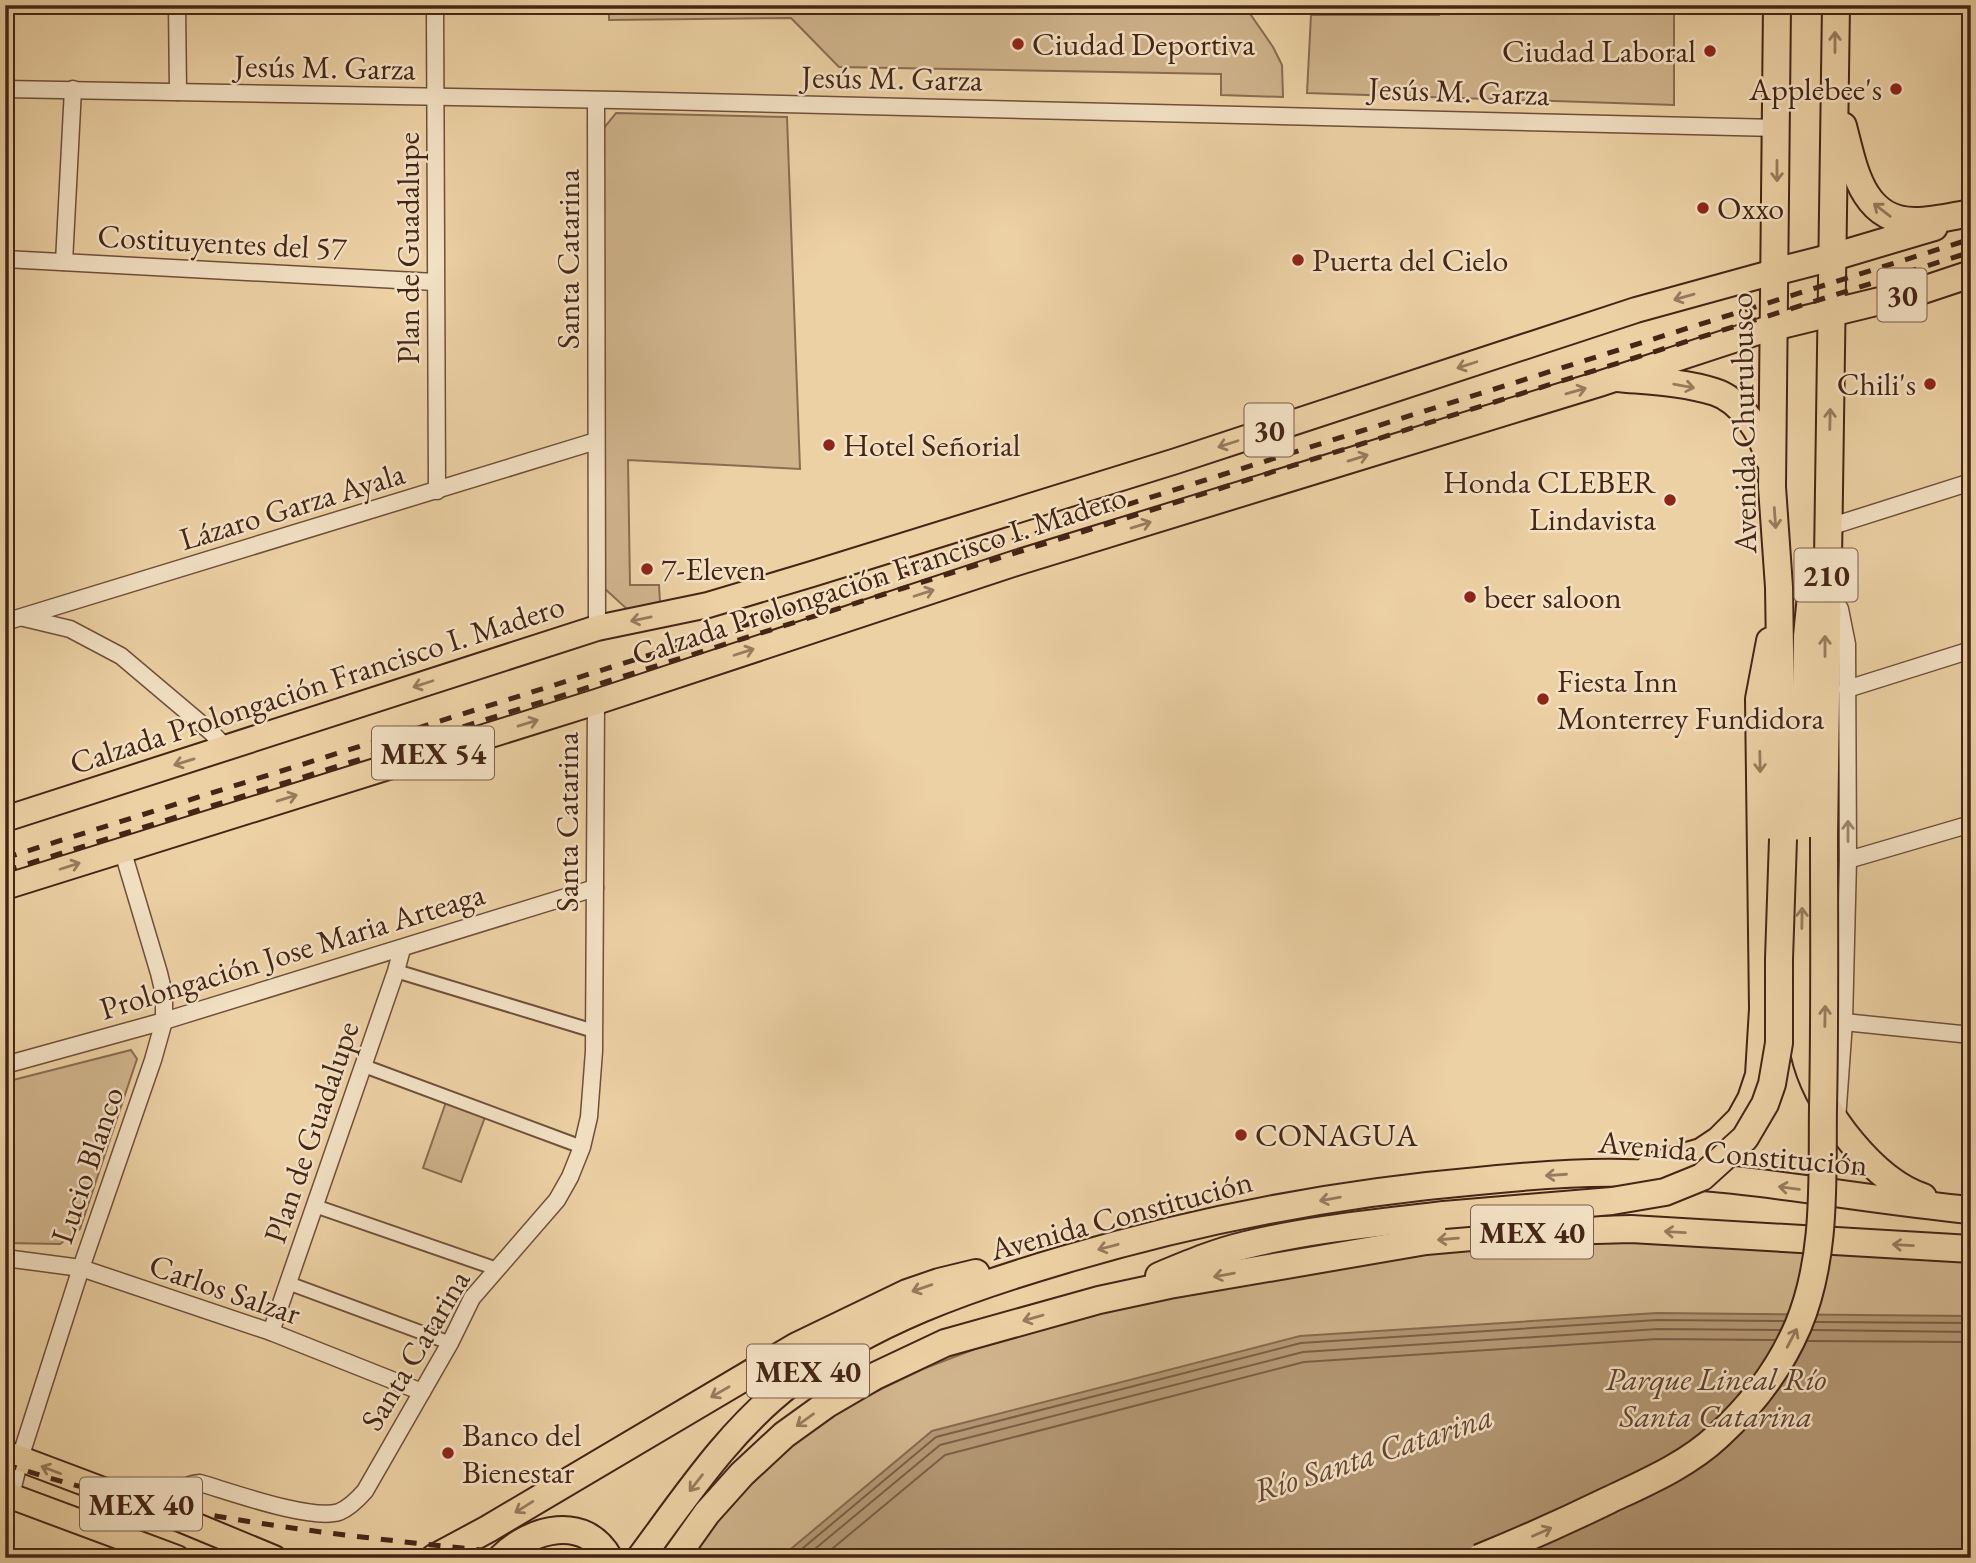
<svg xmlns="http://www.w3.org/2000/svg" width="1976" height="1563" viewBox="0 0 1976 1563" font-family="'EB Garamond',serif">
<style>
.green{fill:#d0b48c;stroke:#8a6c51;stroke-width:2}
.water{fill:#b39774;stroke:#87694e;stroke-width:2}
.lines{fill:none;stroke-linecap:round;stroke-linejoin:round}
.shore{stroke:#7c5e45;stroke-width:2}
.pedestrian-casing{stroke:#6f503a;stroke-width:16}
.minor-casing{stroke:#6f503a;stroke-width:19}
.primary-casing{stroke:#452516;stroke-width:28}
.trunk-casing{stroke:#452516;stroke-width:30}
.pedestrian{stroke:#f3e1c4;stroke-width:12}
.minor{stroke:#f3e1c4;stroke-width:16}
.primary{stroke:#ecd1a4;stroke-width:24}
.trunk{stroke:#ecd1a4;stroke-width:26}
.rail{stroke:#452516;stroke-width:5;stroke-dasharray:12 12;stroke-linecap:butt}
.trunk-bridge-casing{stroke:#452516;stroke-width:30;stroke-linecap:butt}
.trunk-bridge{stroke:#ecd1a4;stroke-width:26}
.oneway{stroke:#987b5d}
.oneway2{stroke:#9c836d}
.poi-dot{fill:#8f2418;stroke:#f3e1c4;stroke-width:2.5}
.labels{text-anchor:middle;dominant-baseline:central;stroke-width:5;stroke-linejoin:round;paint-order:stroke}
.shield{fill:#f3e1c4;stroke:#795d4a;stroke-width:2}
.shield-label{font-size:30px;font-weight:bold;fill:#452516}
.poi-label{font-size:32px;fill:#452516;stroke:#f3e1c4;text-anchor:start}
.street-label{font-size:32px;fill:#452516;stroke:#f3e1c4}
.park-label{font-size:32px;font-style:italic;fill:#61422e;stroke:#f3e1c4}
.water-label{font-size:33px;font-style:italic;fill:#664732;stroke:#f3e1c4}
</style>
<rect width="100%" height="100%" fill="#ecd1a4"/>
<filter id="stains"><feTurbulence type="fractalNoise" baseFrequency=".00286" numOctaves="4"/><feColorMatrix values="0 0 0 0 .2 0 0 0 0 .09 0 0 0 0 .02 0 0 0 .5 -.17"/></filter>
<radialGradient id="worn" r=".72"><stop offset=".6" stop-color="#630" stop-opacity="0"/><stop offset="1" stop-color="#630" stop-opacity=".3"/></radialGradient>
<g class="green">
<path d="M 609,5 L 1244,5 L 1273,47 L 1282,65 L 1283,97 L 1221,95 L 1221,74 L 839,67 L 791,18 L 609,20 Z"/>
<path d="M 1439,5 L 1674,5 L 1674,105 L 1307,93 L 1311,15 L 1439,15 Z"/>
<path d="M 616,113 L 787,117 L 800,469 L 628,460 L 630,585 L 659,585 L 660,602 L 628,610 L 604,588 L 603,129 Z"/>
<path d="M 131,1050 L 137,1059 L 80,1229 L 60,1244 L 5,1243 L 5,1082 Z"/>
<path d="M 446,1102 L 485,1117 L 461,1182 L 423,1168 Z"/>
<path d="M 1637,1238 L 1971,1253 L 1971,1558 L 684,1558 L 752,1479 L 815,1421 L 923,1369 L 1032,1327 L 1317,1258 Z"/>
</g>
<path class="water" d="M 1657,1313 L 1971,1316 L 1971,1558 L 780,1558 L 932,1431 L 1300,1336 Z"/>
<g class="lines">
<g class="shore">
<path d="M 1815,1322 L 1971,1323"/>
<path d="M 1812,1330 L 1971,1332"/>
<path d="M 1808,1341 L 1971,1342"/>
<path d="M 791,1558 L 936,1437 L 1301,1343 L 1657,1320 L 1784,1321"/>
<path d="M 804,1558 L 940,1445 L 1303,1352 L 1658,1329 L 1780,1330"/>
<path d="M 821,1558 L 945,1455 L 1304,1362 L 1658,1339 L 1774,1340"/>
</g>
<g class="pedestrian-casing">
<g id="pedestrian">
<path d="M 396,971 L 594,1031"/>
<path d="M 364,1066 L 582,1147"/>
<path d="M 315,1206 L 497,1269"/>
<path d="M 288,1283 L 450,1343"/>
</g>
</g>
<g class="minor-casing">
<g id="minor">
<path d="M 177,5 L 178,92"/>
<path d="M 435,5 L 437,491"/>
<path d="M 5,89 L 617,100 L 1777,128"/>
<path d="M 596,100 L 597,628"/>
<path d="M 5,259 L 435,282"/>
<path d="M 64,262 L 73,89"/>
<path d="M 1829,527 L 1971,482"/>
<path d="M 1830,594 L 1840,609 L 1847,644 L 1848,860 L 1844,1022 L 1837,1120"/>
<path d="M 24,618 L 70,629 L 121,656 L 211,732 L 227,749"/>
<path d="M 5,622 L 596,441"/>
<path d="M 1847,689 L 1971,650"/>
<path d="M 1848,860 L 1971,824"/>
<path d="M 1844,1022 L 1971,1035"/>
<path d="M 5,1065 L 164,1021 L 595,888"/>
<path d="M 5,1258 L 81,1268 L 271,1332 L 422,1392"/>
<path d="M 271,1332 L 396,971 L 402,949"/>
<path d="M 11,1496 L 20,1458 L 81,1268 L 153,1060 L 164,1021 L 164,994 L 159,973 L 122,849"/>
<path d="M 175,1517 C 178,1496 176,1485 200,1483 C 231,1492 311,1521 339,1512 C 349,1508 358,1499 365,1491 L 450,1343 L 472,1298 L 557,1200 L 570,1177 L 582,1147 L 589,1117 L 594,1051 L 596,702"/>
</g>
</g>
<g class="primary-casing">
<g id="primary">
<path d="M 5,819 L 597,628 L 708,605 L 812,574 L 1176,461 L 1636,310 L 1774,272"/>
<path d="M 5,887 L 596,702 L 1016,563 L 1599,384 L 1773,327"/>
<path d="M 5,1453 L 175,1517 L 274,1558"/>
<path d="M 5,1494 L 177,1558"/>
</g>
</g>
<g class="trunk-casing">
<g id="trunk">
<path d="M 1777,5 L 1772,487 L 1779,587 L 1783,839"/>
<path d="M 1843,126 C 1854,168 1862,222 1916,221 C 1934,221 1953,216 1971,213"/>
<path d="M 1774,272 L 1833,257 L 1934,227"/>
<path d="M 1773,327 L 1917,292 L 1971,274"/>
<path d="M 1617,378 C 1649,381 1684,382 1715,392 C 1740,400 1763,433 1768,458"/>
<path d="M 1811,596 L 1807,636 L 1800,1014 C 1801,1031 1802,1047 1807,1063 C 1821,1112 1874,1181 1923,1197"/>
<path d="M 1824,837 L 1836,5"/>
<path d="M 1650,1167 L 1701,1152 L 1719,1140 L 1740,1119 L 1751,1099 L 1759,1075 L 1763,1009 L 1759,699 L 1770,641"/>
<path d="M 1159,1276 C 1188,1264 1216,1252 1246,1245 C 1311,1229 1378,1223 1444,1215"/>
<path d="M 434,1558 L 488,1529 L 797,1346 L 907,1293 L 939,1282 L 976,1273"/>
<path d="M 501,1558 C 531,1528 585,1514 609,1558"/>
<path d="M 640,1558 C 686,1496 730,1429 792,1382 C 872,1321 968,1288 1063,1260 C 1198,1220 1337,1193 1478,1181 C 1526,1176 1575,1172 1623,1173 C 1739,1174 1855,1199 1971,1210"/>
<path d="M 675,1558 L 707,1513 L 742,1474 L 784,1435 L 827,1404 L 875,1376 L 945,1343 L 1099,1300 L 1169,1285 L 1426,1241 L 1527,1232 L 1631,1229 L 1971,1249"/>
</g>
</g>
<use href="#pedestrian" class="pedestrian"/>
<use href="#minor" class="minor"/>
<use href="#primary" class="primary"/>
<use href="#trunk" class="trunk"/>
<g class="rail">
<path d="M 5,858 L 1971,239"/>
<path d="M 5,871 L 1971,252"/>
<path d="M 5,1464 C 184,1524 371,1538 557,1558"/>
</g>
<g class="trunk-bridge-casing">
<g id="trunk-bridge">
<path d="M 1444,1215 L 1612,1201 L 1665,1192 L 1702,1177 L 1745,1138 L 1765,1104 L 1772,1084 L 1779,1043 L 1779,959 L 1783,839"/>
<path d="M 1479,1558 C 1523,1540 1566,1521 1609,1500 C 1647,1482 1687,1465 1718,1436 C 1751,1406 1780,1368 1798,1326 C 1827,1257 1822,1179 1823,1107 C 1825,1017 1824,927 1824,837"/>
</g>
</g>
<use href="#trunk-bridge" class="trunk-bridge"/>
</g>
<defs><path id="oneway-shaft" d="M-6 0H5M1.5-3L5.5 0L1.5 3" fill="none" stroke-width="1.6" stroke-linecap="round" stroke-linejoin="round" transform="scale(1.75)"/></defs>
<g class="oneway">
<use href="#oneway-shaft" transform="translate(1835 42) rotate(-90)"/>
<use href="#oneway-shaft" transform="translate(1777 171) rotate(90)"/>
<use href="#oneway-shaft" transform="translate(1882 210) rotate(-142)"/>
<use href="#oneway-shaft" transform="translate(1684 297) rotate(164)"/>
<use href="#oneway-shaft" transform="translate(1467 365) rotate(162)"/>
<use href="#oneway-shaft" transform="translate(1684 386) rotate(10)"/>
<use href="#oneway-shaft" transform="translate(1576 391) rotate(-16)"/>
<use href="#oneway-shaft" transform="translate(1830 419) rotate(-89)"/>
<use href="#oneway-shaft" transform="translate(1228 444) rotate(162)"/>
<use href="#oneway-shaft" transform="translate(1358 458) rotate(-17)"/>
<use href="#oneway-shaft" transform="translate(1775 518) rotate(86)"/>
<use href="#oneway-shaft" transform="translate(1141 525) rotate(-17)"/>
<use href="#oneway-shaft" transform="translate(924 593) rotate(-18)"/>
<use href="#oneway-shaft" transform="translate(641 619) rotate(168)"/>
<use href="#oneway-shaft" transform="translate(1825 646) rotate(-90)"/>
<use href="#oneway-shaft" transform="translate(744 652) rotate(-18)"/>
<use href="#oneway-shaft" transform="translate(423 684) rotate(162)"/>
<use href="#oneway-shaft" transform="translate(528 723) rotate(-17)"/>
<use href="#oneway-shaft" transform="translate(184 762) rotate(163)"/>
<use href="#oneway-shaft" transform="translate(1760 762) rotate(89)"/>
<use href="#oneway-shaft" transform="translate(287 798) rotate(-17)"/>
<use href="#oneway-shaft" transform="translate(70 866) rotate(-18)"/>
<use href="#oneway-shaft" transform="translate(1802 918) rotate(-89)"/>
<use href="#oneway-shaft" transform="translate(1825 1016) rotate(-89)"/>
<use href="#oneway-shaft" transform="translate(1556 1175) rotate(176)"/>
<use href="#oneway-shaft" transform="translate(1789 1188) rotate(-173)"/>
<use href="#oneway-shaft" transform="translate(1330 1199) rotate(170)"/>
<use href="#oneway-shaft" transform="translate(1675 1232) rotate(-177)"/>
<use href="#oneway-shaft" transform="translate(1448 1239) rotate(175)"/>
<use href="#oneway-shaft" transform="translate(1903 1245) rotate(-177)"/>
<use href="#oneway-shaft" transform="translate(1108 1247) rotate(165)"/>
<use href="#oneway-shaft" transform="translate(1224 1275) rotate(170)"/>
<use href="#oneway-shaft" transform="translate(922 1288) rotate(161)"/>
<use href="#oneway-shaft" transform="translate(1033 1318) rotate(164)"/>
<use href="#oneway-shaft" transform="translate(1792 1338) rotate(-62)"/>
<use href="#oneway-shaft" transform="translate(720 1392) rotate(150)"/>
<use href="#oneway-shaft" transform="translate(805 1420) rotate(144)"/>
<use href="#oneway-shaft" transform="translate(51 1470) rotate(-159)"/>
<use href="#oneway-shaft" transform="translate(696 1483) rotate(128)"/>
<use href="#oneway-shaft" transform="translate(524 1507) rotate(148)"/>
<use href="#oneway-shaft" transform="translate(1542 1532) rotate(-24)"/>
</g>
<use class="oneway2" href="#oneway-shaft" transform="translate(1848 831) rotate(-90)"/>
<g class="poi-dot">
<circle cx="1018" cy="44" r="7"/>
<circle cx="1710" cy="51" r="7"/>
<circle cx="1896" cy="89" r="7"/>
<circle cx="1703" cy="208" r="7"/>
<circle cx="1298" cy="260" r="7"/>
<circle cx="1930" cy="384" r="7"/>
<circle cx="829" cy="445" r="7"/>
<circle cx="1670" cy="500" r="7"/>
<circle cx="647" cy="569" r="7"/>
<circle cx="1470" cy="597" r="7"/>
<circle cx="1543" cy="699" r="7"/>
<circle cx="1241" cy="1135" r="7"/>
<circle cx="448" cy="1453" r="7"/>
</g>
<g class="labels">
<g class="shield">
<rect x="1877.5" y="268.5" width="49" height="53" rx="5"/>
<rect x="1244.5" y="403.5" width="49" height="53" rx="5"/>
<rect x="1794.5" y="548.5" width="63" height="53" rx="5"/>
<rect x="372" y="726.5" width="122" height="53" rx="5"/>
<rect x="1471" y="1205.5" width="122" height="53" rx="5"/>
<rect x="747" y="1344.5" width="122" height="53" rx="5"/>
<rect x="80" y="1477.5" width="122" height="53" rx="5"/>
</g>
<g class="shield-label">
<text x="1902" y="295">30</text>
<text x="1269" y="430">30</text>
<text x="1826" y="575">210</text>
<text x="433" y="753">MEX 54</text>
<text x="1532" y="1232">MEX 40</text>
<text x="808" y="1371">MEX 40</text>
<text x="141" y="1504">MEX 40</text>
</g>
<g class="poi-label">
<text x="1032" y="44">Ciudad Deportiva</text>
<text x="1696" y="51" text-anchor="end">Ciudad Laboral</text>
<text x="1882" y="89" text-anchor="end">Applebee's</text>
<text x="1717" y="208">Oxxo</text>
<text x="1312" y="260">Puerta del Cielo</text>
<text x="1916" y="384" text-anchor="end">Chili's</text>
<text x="843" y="445">Hotel Señorial</text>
<text x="1656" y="482" text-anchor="end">Honda CLEBER<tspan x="1656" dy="37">Lindavista</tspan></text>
<text x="661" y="569">7-Eleven</text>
<text x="1484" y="597">beer saloon</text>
<text x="1557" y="681">Fiesta Inn<tspan x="1557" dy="37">Monterrey Fundidora</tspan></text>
<text x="1255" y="1135">CONAGUA</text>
<text x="462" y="1435">Banco del<tspan x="462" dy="37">Bienestar</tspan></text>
</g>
<g class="street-label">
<text transform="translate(325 67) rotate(1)">Jesús M. Garza</text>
<text transform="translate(892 78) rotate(1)">Jesús M. Garza</text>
<text transform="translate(1459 91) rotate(2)">Jesús M. Garza</text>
<text transform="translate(222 242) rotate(3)">Costituyentes del 57</text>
<text transform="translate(408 248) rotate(-90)">Plan de Guadalupe</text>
<text transform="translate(568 259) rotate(-90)">Santa Catarina</text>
<text transform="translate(1743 423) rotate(-91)">Avenida Churubusco</text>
<text transform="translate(292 506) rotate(-17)">Lázaro Garza Ayala</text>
<text transform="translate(879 575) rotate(-18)">Calzada Prolongación Francisco I. Madero</text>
<text transform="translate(317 684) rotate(-18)">Calzada Prolongación Francisco I. Madero</text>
<text transform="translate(567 822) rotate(-90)">Santa Catarina</text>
<text transform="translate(292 951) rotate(-17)">Prolongación Jose Maria Arteaga</text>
<text transform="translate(311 1132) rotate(-71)">Plan de Guadalupe</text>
<text transform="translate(1733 1153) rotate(5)">Avenida Constitución</text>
<text transform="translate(87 1165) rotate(-71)">Lucio Blanco</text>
<text transform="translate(1121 1215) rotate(-15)">Avenida Constitución</text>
<text transform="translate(225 1289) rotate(19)">Carlos Salzar</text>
<text transform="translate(415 1350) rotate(-59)">Santa Catarina</text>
</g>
<g class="park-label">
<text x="1716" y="1379">Parque Lineal Río<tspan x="1716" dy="37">Santa Catarina</tspan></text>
</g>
<g class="water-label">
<text transform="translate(1373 1453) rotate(-18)">Río Santa Catarina</text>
</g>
</g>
<rect width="1976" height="1563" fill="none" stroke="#ecd1a4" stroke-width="28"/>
<rect x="7" y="7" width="1962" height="1549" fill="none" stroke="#452516" stroke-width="3.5"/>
<rect x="14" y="14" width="1948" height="1535" fill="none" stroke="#452516" stroke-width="2"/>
<rect width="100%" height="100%" filter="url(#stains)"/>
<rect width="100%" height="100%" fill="url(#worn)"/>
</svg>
